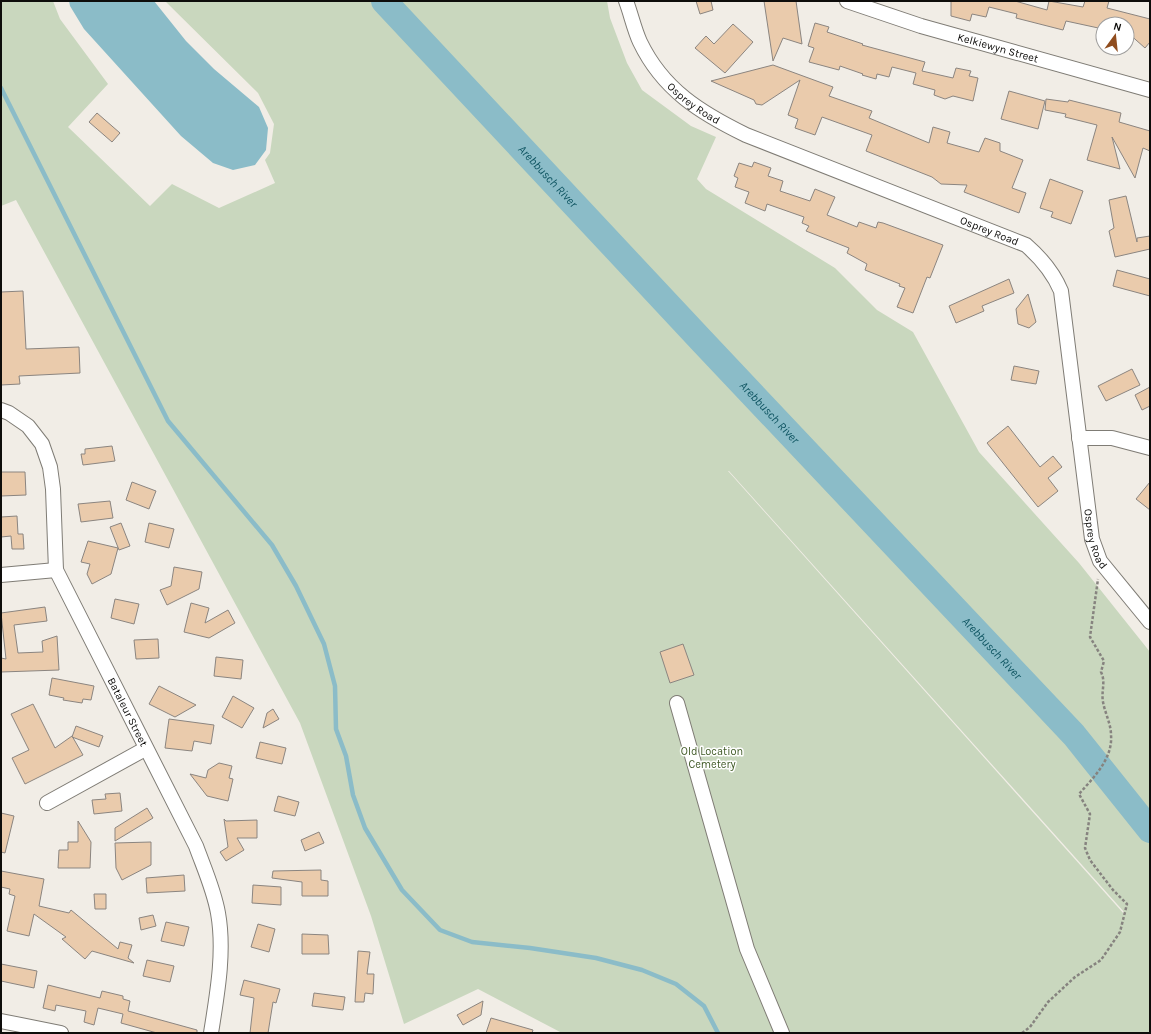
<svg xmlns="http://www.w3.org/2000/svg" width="1151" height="1034" viewBox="0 0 1151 1034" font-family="Karla,sans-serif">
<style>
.green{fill:#c9d7be;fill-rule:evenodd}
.water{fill:#8bbcc8}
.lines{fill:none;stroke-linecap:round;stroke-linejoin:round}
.stream{stroke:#8bbcc8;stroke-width:4.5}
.river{stroke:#8bbcc8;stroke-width:26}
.building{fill:#eacbac;stroke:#8b8580}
.minor-casing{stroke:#7f7c75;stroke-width:16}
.path{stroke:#86837f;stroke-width:2.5;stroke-dasharray:3 2;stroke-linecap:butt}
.minor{stroke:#fff;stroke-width:14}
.labels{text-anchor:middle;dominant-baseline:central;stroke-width:3;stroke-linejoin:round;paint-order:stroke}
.street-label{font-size:11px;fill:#0e0d0b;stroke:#fff}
.park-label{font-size:11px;fill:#3e5824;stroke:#fff}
.water-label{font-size:12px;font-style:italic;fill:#0f5562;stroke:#fff}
</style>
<rect width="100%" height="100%" fill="#f1ede6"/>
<path class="green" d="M 1,1 L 53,1 L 60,19 L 108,84 L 68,127 L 150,206 L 172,184 L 219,208 L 275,183 L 265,160 L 270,153 L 274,124 L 258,93 L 165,1 L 607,1 L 610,18 L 627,63 L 642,90 L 691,126 L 716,137 L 697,179 L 706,189 L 835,268 L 877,310 L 913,332 L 979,452 L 1079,563 L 1150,652 L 1150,1033 L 562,1033 L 478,989 L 404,1024 L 371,916 L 300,723 L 16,200 L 1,206 ZM 729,471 L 1125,913 L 1124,914 L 728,471 Z"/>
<path class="water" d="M 69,1 L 154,1 L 186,41 L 214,69 L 259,107 L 268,128 L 266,150 L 255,165 L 233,170 L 213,163 L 181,136 L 84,29 L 70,6 Z"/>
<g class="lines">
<path class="stream" d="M 1,88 L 168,421 L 272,545 L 296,586 L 324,644 L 335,686 L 336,729 L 346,756 L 353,795 L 365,828 L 402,890 L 440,930 L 472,942 L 530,948 L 596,958 L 642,970 L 676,984 L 704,1006 L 718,1033"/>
<path class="river" id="s1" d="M 384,1 L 701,340 L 1074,735 L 1150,830"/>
</g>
<g class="building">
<path d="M 696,1 L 711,1 L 713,10 L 700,14 Z"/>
<path d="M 764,1 L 796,1 L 802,44 L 783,38 L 773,61 Z"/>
<path d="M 951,1 L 1015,1 L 1047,10 L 1049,1 L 1083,7 L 1085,1 L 1109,1 L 1107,8 L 1150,19 L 1150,42 L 1145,48 L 1127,32 L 1127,24 L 1103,24 L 1103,29 L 1066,21 L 1063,30 L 1016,18 L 1017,14 L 989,7 L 986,17 L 972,14 L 970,21 L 951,16 Z"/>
<path d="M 815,23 L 829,27 L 827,32 L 863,44 L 862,45 L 925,62 L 922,71 L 953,78 L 956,68 L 971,71 L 969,76 L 978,78 L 973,101 L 953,96 L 945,99 L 934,95 L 935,90 L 913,84 L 916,73 L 892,67 L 889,77 L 877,74 L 876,79 L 862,75 L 863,74 L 840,66 L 839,70 L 809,62 L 814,48 L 808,46 Z"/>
<path d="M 733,24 L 753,42 L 725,73 L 695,48 L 706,36 L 714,44 Z"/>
<path d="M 773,65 L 833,87 L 829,96 L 872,111 L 869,118 L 929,143 L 933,127 L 950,132 L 947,143 L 979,152 L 985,138 L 1000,143 L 1000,151 L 1023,160 L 1012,188 L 1026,193 L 1019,213 L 964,192 L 967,185 L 941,184 L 932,177 L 866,151 L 872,135 L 822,117 L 815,135 L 795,128 L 798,119 L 788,115 L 800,80 L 762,105 L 756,104 L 754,100 L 711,81 Z"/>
<path d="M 1009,91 L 1045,101 L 1038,129 L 1001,119 Z"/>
<path d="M 1046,99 L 1068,102 L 1069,100 L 1121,113 L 1119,122 L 1150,131 L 1150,151 L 1143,148 L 1135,178 L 1112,137 L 1120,169 L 1087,160 L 1097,125 L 1065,117 L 1066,114 L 1045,110 Z"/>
<path d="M 97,113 L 120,133 L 112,142 L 89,122 Z"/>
<path d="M 754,162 L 771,168 L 768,176 L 783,181 L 780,191 L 810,201 L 815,189 L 835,197 L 827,215 L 857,227 L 859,222 L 876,228 L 878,222 L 883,223 L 943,245 L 930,278 L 927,277 L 913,313 L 897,307 L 905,288 L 899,286 L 900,284 L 865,270 L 867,264 L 847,253 L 849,248 L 806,231 L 809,226 L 802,223 L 804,217 L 767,204 L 765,211 L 745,203 L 749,192 L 735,187 L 738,178 L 734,176 L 739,163 L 752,167 Z"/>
<path d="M 1050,179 L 1083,191 L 1071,224 L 1051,217 L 1053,212 L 1040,208 Z"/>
<path d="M 1126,196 L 1137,242 L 1137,238 L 1150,236 L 1150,249 L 1115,257 L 1109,231 L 1114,228 L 1109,200 Z"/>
<path d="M 1117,270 L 1150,279 L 1150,296 L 1113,286 Z"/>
<path d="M 1009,279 L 1014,293 L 982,306 L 984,311 L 956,323 L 949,306 Z"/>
<path d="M 23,291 L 26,349 L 79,347 L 80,373 L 19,376 L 20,384 L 1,385 L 1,292 Z"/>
<path d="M 1028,294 L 1036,322 L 1029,328 L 1018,324 L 1016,309 Z"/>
<path d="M 1014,366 L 1039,371 L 1036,384 L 1011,380 Z"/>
<path d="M 1132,369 L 1140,385 L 1106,401 L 1098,386 Z"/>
<path d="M 1150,387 L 1150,406 L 1142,410 L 1135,395 Z"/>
<path d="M 1008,426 L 1040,467 L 1053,456 L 1062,467 L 1048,478 L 1058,491 L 1038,507 L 987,443 Z"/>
<path d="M 112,446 L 115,461 L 83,465 L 81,454 L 85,454 L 85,449 Z"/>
<path d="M 1,472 L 25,472 L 26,495 L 1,496 Z"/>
<path d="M 132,482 L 156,491 L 149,509 L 126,500 Z"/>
<path d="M 1150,482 L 1150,510 L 1136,499 Z"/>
<path d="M 110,501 L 113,518 L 81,522 L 78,504 Z"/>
<path d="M 17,516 L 18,534 L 23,534 L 24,549 L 12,549 L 11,536 L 1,537 L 1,517 Z"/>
<path d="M 121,523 L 130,546 L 119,550 L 110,527 Z"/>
<path d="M 149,523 L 174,529 L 169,548 L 145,542 Z"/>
<path d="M 88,541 L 118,548 L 111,574 L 92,584 L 87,574 L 90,564 L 81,562 Z"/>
<path d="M 174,567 L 202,572 L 199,589 L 167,605 L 160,590 L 171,586 Z"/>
<path d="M 115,599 L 139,604 L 134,624 L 111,618 Z"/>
<path d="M 191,603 L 209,608 L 205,623 L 228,610 L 235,623 L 209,638 L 184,632 Z"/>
<path d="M 45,607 L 47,621 L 14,625 L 18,653 L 43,652 L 42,641 L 57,636 L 59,670 L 1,672 L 1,658 L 6,659 L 1,613 Z"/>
<path d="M 158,639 L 159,658 L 136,659 L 134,640 Z"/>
<path d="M 683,644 L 694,675 L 670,683 L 660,652 Z"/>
<path d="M 216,657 L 243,660 L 241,679 L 214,676 Z"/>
<path d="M 52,678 L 94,686 L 91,700 L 83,699 L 82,703 L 63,700 L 64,698 L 49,695 Z"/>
<path d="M 159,686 L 196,705 L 175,717 L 149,704 Z"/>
<path d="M 233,696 L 254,708 L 242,728 L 222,717 Z"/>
<path d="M 33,704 L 55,748 L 72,736 L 83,755 L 25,784 L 12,758 L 29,750 L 11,714 Z"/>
<path d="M 273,709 L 279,719 L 263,728 L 267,713 Z"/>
<path d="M 169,719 L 214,725 L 211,744 L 194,741 L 192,751 L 165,748 Z"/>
<path d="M 76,726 L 103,736 L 99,747 L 72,737 Z"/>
<path d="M 260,742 L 286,748 L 282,764 L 256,758 Z"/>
<path d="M 219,763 L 232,766 L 229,778 L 233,779 L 228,801 L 207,796 L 190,774 L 206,778 L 208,770 Z"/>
<path d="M 120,793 L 122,811 L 94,814 L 92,800 L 106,799 L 105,794 Z"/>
<path d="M 278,796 L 299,802 L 295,816 L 274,811 Z"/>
<path d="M 147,808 L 153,818 L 115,841 L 115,828 Z"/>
<path d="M 1,813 L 14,816 L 5,853 L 1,852 Z"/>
<path d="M 224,819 L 226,821 L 257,820 L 257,838 L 237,838 L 244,850 L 226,861 L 220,852 L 228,847 Z"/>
<path d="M 78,821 L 91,842 L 90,868 L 58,868 L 59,850 L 68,850 L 68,842 L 78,842 Z"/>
<path d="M 319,832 L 324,843 L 305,851 L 301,840 Z"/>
<path d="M 151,842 L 151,865 L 122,880 L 116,868 L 115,843 Z"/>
<path d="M 321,870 L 321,880 L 328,881 L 328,896 L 302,896 L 302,882 L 272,878 L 273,871 Z"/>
<path d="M 1,871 L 44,879 L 39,906 L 69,913 L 71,910 L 118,949 L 120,942 L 132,945 L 128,958 L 134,963 L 92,951 L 85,959 L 62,939 L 66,937 L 34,914 L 29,936 L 7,931 L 15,896 L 9,894 L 10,889 L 1,887 Z"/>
<path d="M 184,875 L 185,891 L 147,893 L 146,878 Z"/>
<path d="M 253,885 L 281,887 L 281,905 L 252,903 Z"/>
<path d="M 94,894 L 106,894 L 106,909 L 95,909 Z"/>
<path d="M 153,915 L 156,926 L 141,930 L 139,918 Z"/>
<path d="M 166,922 L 189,927 L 184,946 L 161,941 Z"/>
<path d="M 258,924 L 275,929 L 269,952 L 251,947 Z"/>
<path d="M 302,934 L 328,935 L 329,954 L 302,954 Z"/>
<path d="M 358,951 L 370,952 L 367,974 L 374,974 L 373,994 L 365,993 L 364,1002 L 355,1002 Z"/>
<path d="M 147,960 L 174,966 L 170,982 L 143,976 Z"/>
<path d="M 1,964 L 37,971 L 34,988 L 1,981 Z"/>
<path d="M 244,980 L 280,989 L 276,1003 L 273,1002 L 268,1033 L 250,1033 L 254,998 L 240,995 Z"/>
<path d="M 48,985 L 100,998 L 102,991 L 123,996 L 123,999 L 130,1001 L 128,1011 L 197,1030 L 197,1033 L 157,1033 L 121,1023 L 123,1014 L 98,1008 L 94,1025 L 84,1022 L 86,1011 L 56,1005 L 55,1011 L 43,1008 Z"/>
<path d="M 314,993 L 345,997 L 343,1010 L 312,1006 Z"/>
<path d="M 483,1001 L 481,1015 L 463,1025 L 457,1015 Z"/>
<path d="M 491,1018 L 533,1030 L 532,1033 L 486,1033 Z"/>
</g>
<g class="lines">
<g class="minor-casing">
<g id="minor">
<path id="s2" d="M 626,1 C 631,14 634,29 640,42 C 663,90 701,113 746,135 L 1026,245 C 1041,258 1053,272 1061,291 L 1092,539 L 1100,561 L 1150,622"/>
<path id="s3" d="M 847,1 L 921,26 L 1150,90"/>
<path id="s4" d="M 1,410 L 9,413 L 28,426 L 42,444 L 50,467 L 53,489 L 56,570 L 196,846 C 204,868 214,890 218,913 C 225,952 217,995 211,1033"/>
<path d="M 1079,438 L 1112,438 L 1150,448"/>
<path d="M 1,575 L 56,570"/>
<path d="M 677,703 L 747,949 L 782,1033"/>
<path d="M 47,803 L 145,749"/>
<path d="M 1,1021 L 61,1033"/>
</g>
</g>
<path class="path" d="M 1022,1033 L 1030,1027 L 1048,1002 L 1075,977 L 1101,960 L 1120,932 L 1127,904 L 1113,890 L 1090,860 L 1085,848 L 1090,814 L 1079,794 C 1093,778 1113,759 1111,735 C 1111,724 1105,713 1103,702 C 1101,691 1106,682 1101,672 L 1104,661 L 1090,637 L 1098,579"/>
<use href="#minor" class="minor"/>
</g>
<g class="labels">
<g class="street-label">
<text stroke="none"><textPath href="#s3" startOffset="158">Kelkiewyn Street</textPath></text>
<text stroke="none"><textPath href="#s2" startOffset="126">Osprey Road</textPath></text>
<text stroke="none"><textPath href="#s2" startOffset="449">Osprey Road</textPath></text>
<text stroke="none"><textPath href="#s2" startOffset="797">Osprey Road</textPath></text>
<text stroke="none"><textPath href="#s4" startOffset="341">Bataleur Street</textPath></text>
</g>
<g class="park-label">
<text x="712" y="751">Old Location<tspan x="712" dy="13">Cemetery</tspan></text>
</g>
<g class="water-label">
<text stroke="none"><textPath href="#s1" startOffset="240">Arebbusch River</textPath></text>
<text stroke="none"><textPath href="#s1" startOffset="564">Arebbusch River</textPath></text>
<text stroke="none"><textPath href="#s1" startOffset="888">Arebbusch River</textPath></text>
</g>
</g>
<rect width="1151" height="1034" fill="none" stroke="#0e0d0b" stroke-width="4"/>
<g transform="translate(1115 36) rotate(15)"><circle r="19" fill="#ffffff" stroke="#9f9e9d"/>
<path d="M0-3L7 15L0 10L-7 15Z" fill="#904d1e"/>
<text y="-6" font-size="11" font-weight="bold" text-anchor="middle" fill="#0e0d0b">N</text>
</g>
</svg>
